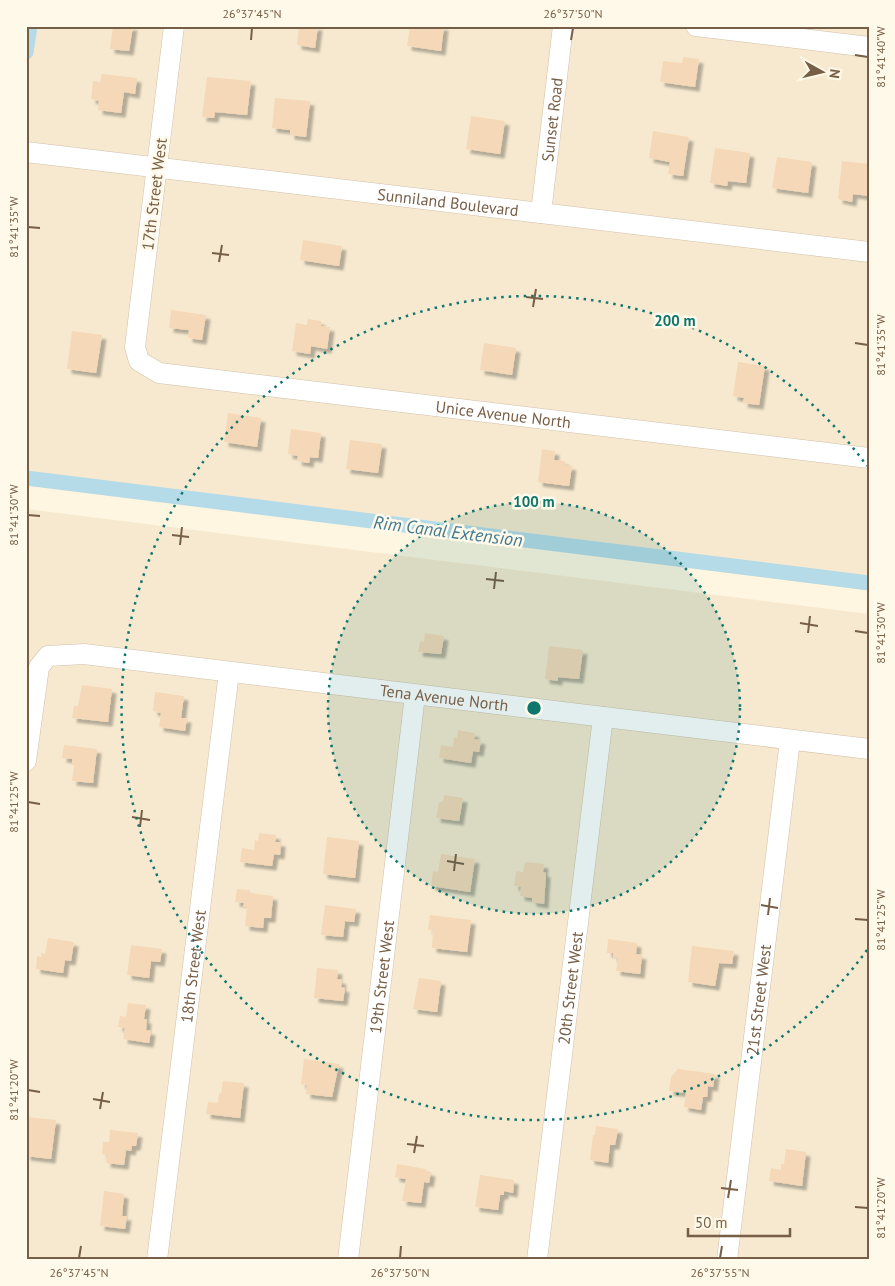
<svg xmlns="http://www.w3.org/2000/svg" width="895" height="1286" viewBox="0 0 895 1286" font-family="'PT Sans',sans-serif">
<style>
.residential{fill:#f6e9cf}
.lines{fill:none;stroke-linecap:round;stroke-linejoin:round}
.canal{stroke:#b5dae8;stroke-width:15}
.building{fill:#f5d8b7;filter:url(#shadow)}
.minor-casing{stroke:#d1c1aa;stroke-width:21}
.minor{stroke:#fff;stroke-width:20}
.ticks{fill:none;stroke:#775e46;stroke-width:2}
.ring{fill:none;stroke:#0f766e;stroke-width:2.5;stroke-dasharray:2.5 5}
.labels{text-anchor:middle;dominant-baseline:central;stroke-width:5;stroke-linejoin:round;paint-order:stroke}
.street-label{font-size:16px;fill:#775e46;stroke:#fff9e9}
.water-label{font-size:18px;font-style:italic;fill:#427a93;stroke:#fff9e9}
.centre{fill:#0f766e;stroke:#fff9e9;stroke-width:2.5}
.ring-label{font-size:15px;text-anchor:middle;font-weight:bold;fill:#0f766e;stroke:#fff9e9;stroke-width:5;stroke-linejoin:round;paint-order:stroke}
.neatline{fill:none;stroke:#775e46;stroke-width:2}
.ticks-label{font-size:12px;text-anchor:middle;fill:#775e46}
</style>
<defs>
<filter id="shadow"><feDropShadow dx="4.5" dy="4.5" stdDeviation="1" flood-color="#0004"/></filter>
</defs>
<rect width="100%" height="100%" fill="#fef6e1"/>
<g class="residential">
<path d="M 26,26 L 869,26 L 869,578 L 26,483 Z"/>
<path d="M 26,509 L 869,614 L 869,1260 L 26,1260 Z"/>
</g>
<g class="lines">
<g class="canal">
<path d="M 26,52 L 30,26"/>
<path d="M 26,478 L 869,583"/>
</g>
</g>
<g class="building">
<path d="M 113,26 L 133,26 L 129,51 L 110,49 Z"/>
<path d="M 299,26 L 318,26 L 315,48 L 297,45 Z"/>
<path d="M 410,26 L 444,26 L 441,51 L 407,46 Z"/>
<path d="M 683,57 L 699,59 L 695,87 L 660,82 L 663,61 L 682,63 Z"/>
<path d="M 102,74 L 137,78 L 135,94 L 124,92 L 121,113 L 98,110 L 99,101 L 91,99 L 93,81 L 100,82 Z"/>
<path d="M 207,77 L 251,81 L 247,115 L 215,112 L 214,118 L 202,117 Z"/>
<path d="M 275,98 L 310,101 L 306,137 L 290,135 L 290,130 L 272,128 Z"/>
<path d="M 471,116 L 505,121 L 500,154 L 466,149 Z"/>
<path d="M 653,131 L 689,137 L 683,176 L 668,174 L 670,162 L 649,158 Z"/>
<path d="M 715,148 L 750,153 L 746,183 L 728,181 L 727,186 L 710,183 Z"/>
<path d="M 777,157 L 812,162 L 808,193 L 772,188 Z"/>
<path d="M 842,161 L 869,164 L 869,196 L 853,194 L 852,202 L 838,199 Z"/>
<path d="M 303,240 L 342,246 L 339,266 L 300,260 Z"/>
<path d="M 171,310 L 206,315 L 202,340 L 188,338 L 189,330 L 169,328 Z"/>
<path d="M 308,319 L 321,321 L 321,326 L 330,327 L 327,349 L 311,346 L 310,354 L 292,351 L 296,323 L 307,325 Z"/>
<path d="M 72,331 L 102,335 L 96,373 L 67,369 Z"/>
<path d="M 484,343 L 516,348 L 512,375 L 480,370 Z"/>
<path d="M 738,362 L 765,366 L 759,405 L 743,403 L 744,398 L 733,396 Z"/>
<path d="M 228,413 L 261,418 L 257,447 L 224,442 Z"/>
<path d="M 291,429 L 321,433 L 318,458 L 310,457 L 309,463 L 297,461 L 298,456 L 288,454 Z"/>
<path d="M 350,440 L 382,444 L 378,473 L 346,469 Z"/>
<path d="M 542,449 L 555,451 L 554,460 L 565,461 L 565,465 L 572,466 L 569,486 L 538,482 Z"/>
<path d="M 425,633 L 444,636 L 441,654 L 418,652 L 420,641 L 424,642 Z"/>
<path d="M 549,646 L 583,650 L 579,679 L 558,677 L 558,681 L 545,679 Z"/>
<path d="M 82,685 L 112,689 L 108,722 L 72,718 L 74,706 L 78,706 Z"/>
<path d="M 155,692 L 184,696 L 181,718 L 187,718 L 185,731 L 159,727 L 161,713 L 153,711 Z"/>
<path d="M 458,730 L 475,733 L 474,739 L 481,740 L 479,752 L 473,751 L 471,763 L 439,758 L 441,745 L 453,747 L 454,737 L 457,738 Z"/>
<path d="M 64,745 L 97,749 L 93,783 L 72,781 L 74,765 L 72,765 L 72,759 L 62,758 Z"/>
<path d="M 444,795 L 463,798 L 459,821 L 436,818 L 439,802 L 443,802 Z"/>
<path d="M 259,833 L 276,835 L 275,842 L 281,842 L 280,855 L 274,854 L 272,866 L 240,862 L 242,848 L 254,850 L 255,840 L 258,841 Z"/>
<path d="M 327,837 L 359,841 L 355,878 L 323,874 Z"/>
<path d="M 441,854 L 475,859 L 470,892 L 431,886 L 433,871 L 438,872 Z"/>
<path d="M 525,862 L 544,864 L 543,872 L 546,873 L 544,904 L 532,902 L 532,898 L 520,896 L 521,887 L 514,886 L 516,871 L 523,872 Z"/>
<path d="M 237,889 L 250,890 L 250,893 L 273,896 L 271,918 L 264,918 L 263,928 L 245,926 L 247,907 L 243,907 L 244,903 L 235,902 Z"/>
<path d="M 325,905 L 356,909 L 354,922 L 345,921 L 343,937 L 321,935 Z"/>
<path d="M 430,915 L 471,920 L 467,952 L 432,948 L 433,930 L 428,930 Z"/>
<path d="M 48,938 L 74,942 L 71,961 L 65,960 L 63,973 L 36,969 L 37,956 L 41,957 L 41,953 L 45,954 Z"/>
<path d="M 608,939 L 637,943 L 636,954 L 642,955 L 640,974 L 616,971 L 618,958 L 613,958 L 613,953 L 607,953 Z"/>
<path d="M 131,945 L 162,949 L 160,962 L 151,961 L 149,978 L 127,975 Z"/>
<path d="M 692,946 L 734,951 L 732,964 L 719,963 L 715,986 L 688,982 Z"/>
<path d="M 317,968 L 338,970 L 337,979 L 342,980 L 341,987 L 345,988 L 343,1001 L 314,998 Z"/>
<path d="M 419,978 L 441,981 L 437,1012 L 413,1009 Z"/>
<path d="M 128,1003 L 146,1005 L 144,1019 L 147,1019 L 146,1030 L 151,1031 L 149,1043 L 123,1039 L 125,1028 L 118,1027 L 120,1016 L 126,1017 Z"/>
<path d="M 304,1059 L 339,1064 L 332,1097 L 306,1094 L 307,1085 L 301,1084 Z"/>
<path d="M 678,1069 L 715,1074 L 713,1087 L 708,1086 L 707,1097 L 703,1097 L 701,1110 L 684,1107 L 686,1093 L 669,1091 L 671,1077 Z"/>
<path d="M 223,1081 L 244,1083 L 240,1118 L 206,1114 L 208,1102 L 218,1103 L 219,1093 L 221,1094 Z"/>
<path d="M 26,1117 L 56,1120 L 51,1159 L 26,1156 Z"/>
<path d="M 596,1126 L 618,1129 L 615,1145 L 610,1145 L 608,1163 L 590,1160 L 593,1135 L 595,1135 Z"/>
<path d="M 110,1130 L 138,1133 L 136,1146 L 132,1146 L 131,1151 L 126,1150 L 124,1165 L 106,1163 L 107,1155 L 102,1154 L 103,1142 L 109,1142 Z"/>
<path d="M 786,1149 L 806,1152 L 802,1186 L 769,1181 L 771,1168 L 781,1170 L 781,1164 L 784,1164 Z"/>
<path d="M 397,1164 L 426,1169 L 426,1171 L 431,1172 L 429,1183 L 424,1182 L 421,1203 L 402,1201 L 406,1179 L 395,1177 Z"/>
<path d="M 480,1175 L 514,1180 L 513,1193 L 504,1191 L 504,1195 L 500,1195 L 498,1210 L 475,1207 Z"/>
<path d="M 104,1191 L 124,1194 L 122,1216 L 127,1216 L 125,1229 L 100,1226 Z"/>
</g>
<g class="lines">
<g class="minor-casing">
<g id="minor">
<path id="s1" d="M 174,26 L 135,347 L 139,361 L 159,373 L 869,458"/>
<path d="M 696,26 L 869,47"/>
<path id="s2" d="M 26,152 L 869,252"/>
<path id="s3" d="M 541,213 L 563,26"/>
<path id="s4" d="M 26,761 L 39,667 L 48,656 L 84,654 L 869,749"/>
<path id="s5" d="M 157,1260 L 229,672"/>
<path id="s6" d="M 348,1260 L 415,695"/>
<path id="s7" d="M 537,1260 L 603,717"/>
<path id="s8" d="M 727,1260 L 790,740"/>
</g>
</g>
<use href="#minor" class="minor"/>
</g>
<path class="ticks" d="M 251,40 L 252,28M 571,40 L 573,28M 855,55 L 868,57M 28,227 L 40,228M 212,253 L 229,255M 219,262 L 222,245M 526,297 L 543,299M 533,307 L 536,289M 855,343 L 868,345M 28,515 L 40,516M 172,535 L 189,537M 180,545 L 182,527M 486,579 L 504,581M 494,589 L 496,572M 800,623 L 818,626M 855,631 L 868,633M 808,633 L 810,616M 28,802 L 40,804M 132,817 L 150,820M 140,827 L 142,810M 447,861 L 464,864M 454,871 L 456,854M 761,905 L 778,908M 768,915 L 770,898M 855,919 L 868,920M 28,1090 L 40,1092M 93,1099 L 110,1102M 100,1109 L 103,1092M 407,1144 L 424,1146M 414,1153 L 417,1136M 721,1188 L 738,1190M 728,1198 L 731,1180M 855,1207 L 868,1208M 79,1258 L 81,1246M 400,1258 L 401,1246M 720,1258 L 722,1246"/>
<circle cx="534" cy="708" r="206" fill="#0f766e" fill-opacity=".12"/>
<g class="ring">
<circle cx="534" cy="708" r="206"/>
<path d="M867 950A412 412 0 1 1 867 466"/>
</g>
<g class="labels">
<g class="street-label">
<text stroke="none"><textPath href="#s3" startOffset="94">Sunset Road</textPath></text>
<text transform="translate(154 194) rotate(-83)">17th Street West</text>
<text stroke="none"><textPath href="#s2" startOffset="425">Sunniland Boulevard</textPath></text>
<text stroke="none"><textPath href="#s1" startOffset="708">Unice Avenue North</textPath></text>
<text stroke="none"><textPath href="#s4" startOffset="508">Tena Avenue North</textPath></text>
<text stroke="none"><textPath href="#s5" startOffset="296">18th Street West</textPath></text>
<text stroke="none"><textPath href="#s6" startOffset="285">19th Street West</textPath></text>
<text stroke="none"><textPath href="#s7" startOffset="274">20th Street West</textPath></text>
<text stroke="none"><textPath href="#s8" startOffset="262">21st Street West</textPath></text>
</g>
<g class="water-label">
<text transform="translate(448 531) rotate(7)">Rim Canal Extension</text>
</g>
</g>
<circle cx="534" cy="708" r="8" class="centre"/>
<g class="ring-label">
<text x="675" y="326">200 m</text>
<text x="534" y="507">100 m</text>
</g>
<rect width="895" height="1286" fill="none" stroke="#fff9e9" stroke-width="55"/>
<g transform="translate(822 72) rotate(98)" stroke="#fff9e9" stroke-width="4" paint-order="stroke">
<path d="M0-4L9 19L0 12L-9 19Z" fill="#775e46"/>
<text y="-8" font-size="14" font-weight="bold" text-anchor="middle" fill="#775e46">N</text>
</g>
<path d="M688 1228v8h102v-8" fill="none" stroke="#775e46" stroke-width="2.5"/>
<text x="695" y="1228" font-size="15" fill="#775e46" stroke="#fff9e9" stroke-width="4" paint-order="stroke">50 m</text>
<rect x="28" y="28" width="840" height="1230" class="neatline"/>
<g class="ticks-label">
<text x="252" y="18">26°37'45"N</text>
<text x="573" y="18">26°37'50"N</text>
<text transform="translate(881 57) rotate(-90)" y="4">81°41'40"W</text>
<text transform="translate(14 227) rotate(-90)" y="4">81°41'35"W</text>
<text transform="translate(881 345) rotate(-90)" y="4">81°41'35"W</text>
<text transform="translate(14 515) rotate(-90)" y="4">81°41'30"W</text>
<text transform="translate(881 633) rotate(-90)" y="4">81°41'30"W</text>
<text transform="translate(14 802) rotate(-90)" y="4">81°41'25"W</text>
<text transform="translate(881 920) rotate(-90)" y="4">81°41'25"W</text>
<text transform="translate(14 1090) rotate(-90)" y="4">81°41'20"W</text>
<text transform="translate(881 1208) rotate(-90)" y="4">81°41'20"W</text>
<text x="79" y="1277">26°37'45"N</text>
<text x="400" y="1277">26°37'50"N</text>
<text x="720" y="1277">26°37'55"N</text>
</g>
</svg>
